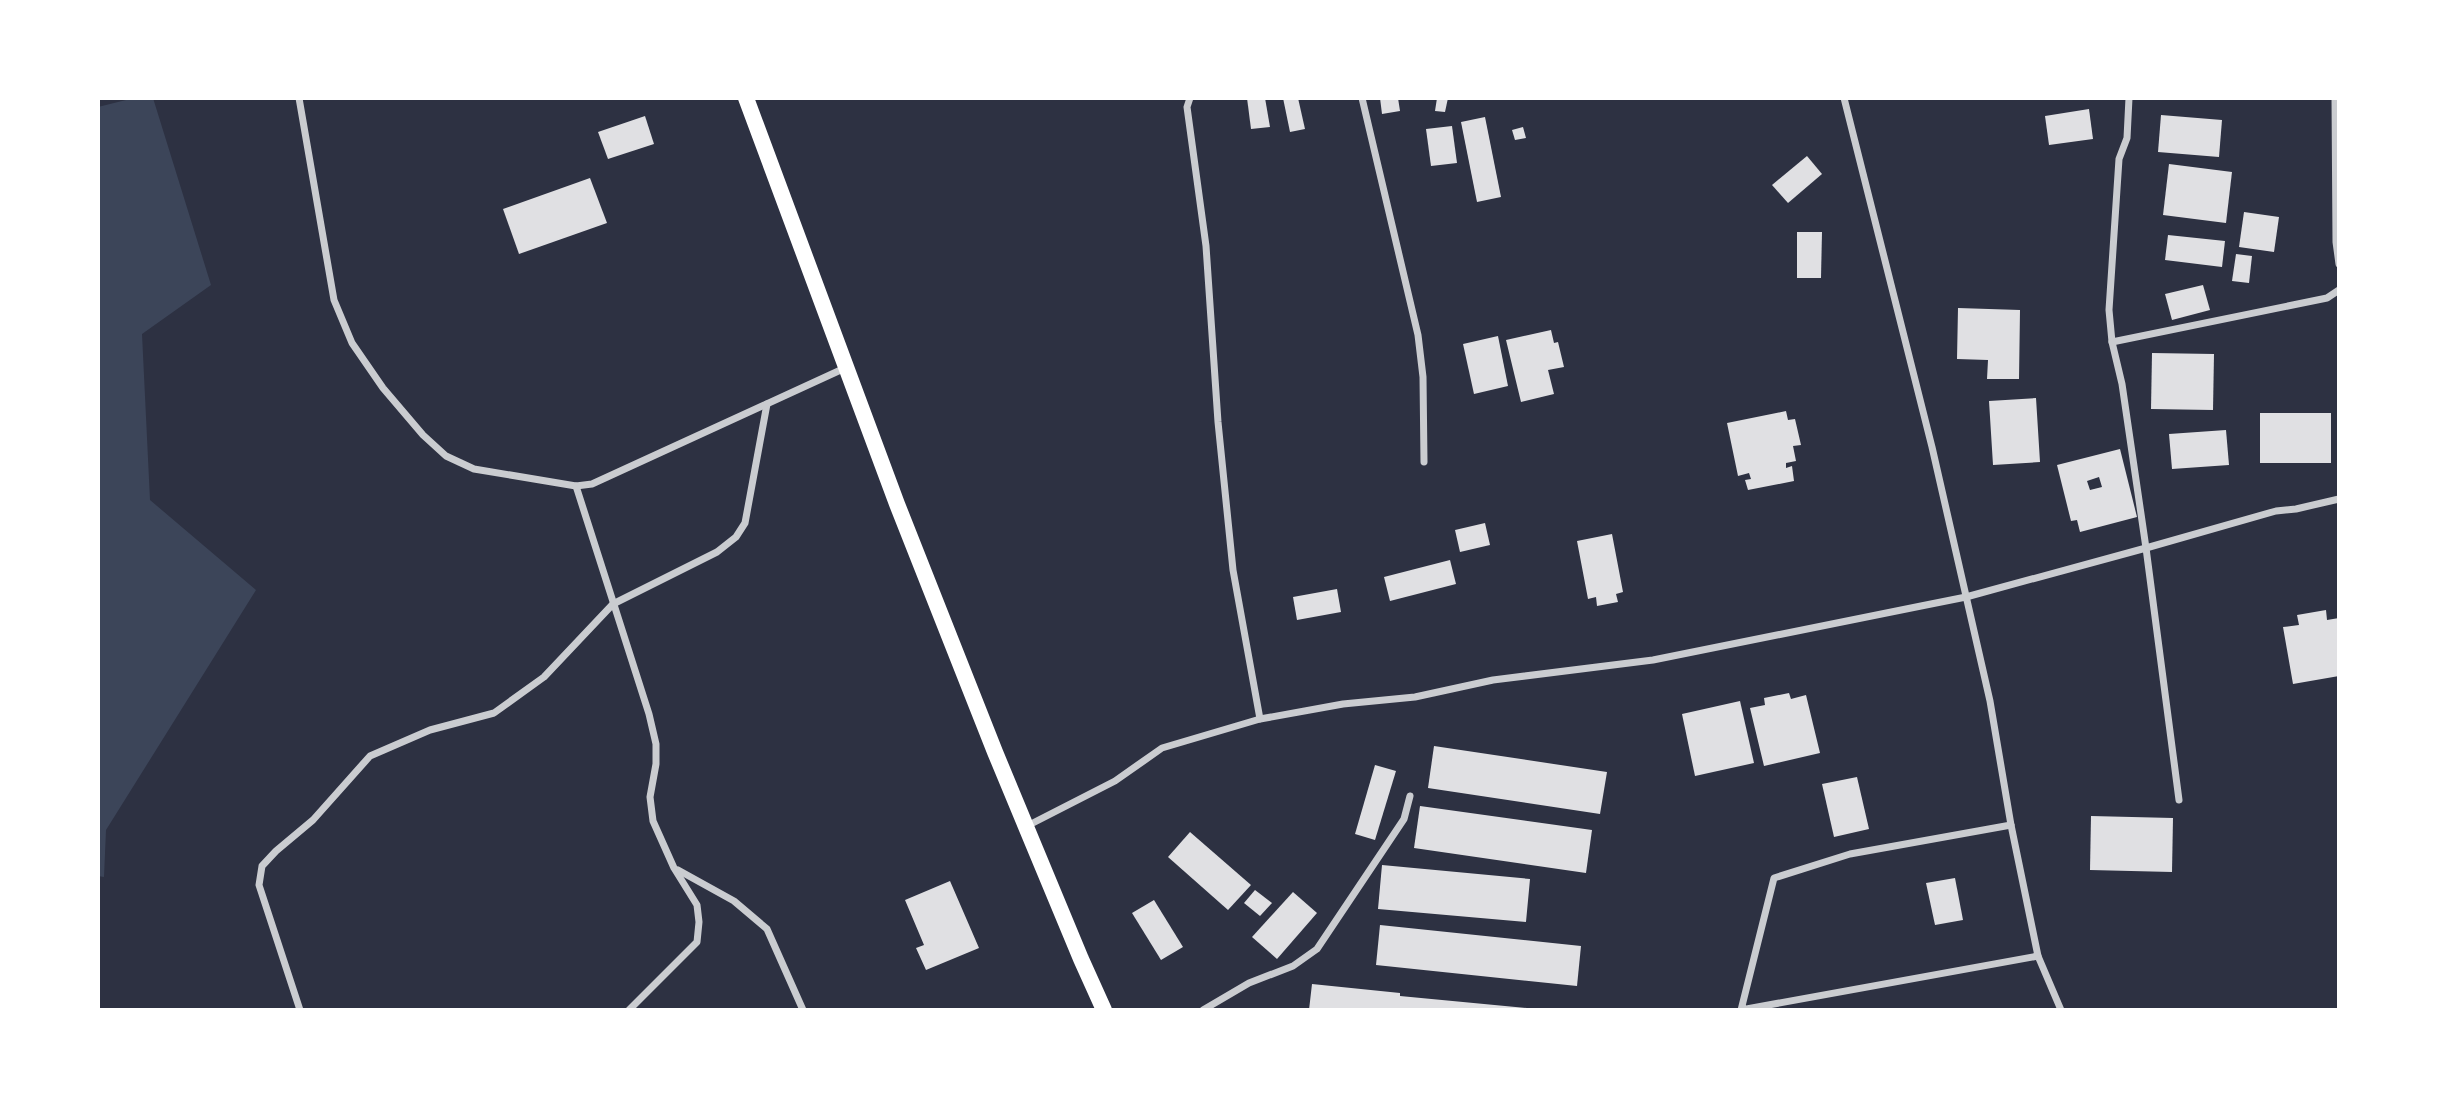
<svg xmlns="http://www.w3.org/2000/svg" width="2437" height="1108" viewBox="0 0 2437 1108" font-family="Lato,sans-serif">
<style>
.green{fill:#3c4559}
.building{fill:#e0e0e3;fill-rule:evenodd}
.lines{fill:none;stroke-linecap:round;stroke-linejoin:round}
.minor{stroke:#caccd0;stroke-width:7}
.primary{stroke:#fff;stroke-width:16}
</style>
<rect width="100%" height="100%" fill="#2d3142"/>
<path class="green" d="M 134,98 L 153,98 L 211,285 L 142,334 L 150,500 L 256,590 L 106,830 L 104,877 L 98,876 L 98,107 Z"/>
<g class="building">
<path d="M 1247,98 L 1265,98 L 1270,127 L 1251,129 Z"/>
<path d="M 1283,98 L 1298,98 L 1305,129 L 1290,132 Z"/>
<path d="M 1380,98 L 1398,98 L 1400,111 L 1382,114 Z"/>
<path d="M 1437,98 L 1448,98 L 1445,112 L 1435,111 Z"/>
<path d="M 2089,109 L 2093,139 L 2049,145 L 2045,116 Z"/>
<path d="M 2161,115 L 2222,120 L 2219,157 L 2158,152 Z"/>
<path d="M 645,116 L 654,144 L 608,159 L 598,132 Z"/>
<path d="M 1485,117 L 1501,197 L 1477,202 L 1461,122 Z"/>
<path d="M 1452,126 L 1457,163 L 1431,166 L 1426,129 Z"/>
<path d="M 1523,127 L 1526,138 L 1515,140 L 1512,130 Z"/>
<path d="M 1807,156 L 1822,174 L 1788,203 L 1772,185 Z"/>
<path d="M 2169,164 L 2232,172 L 2226,223 L 2163,215 Z"/>
<path d="M 590,178 L 607,223 L 519,254 L 503,209 Z"/>
<path d="M 2244,212 L 2279,217 L 2274,252 L 2239,247 Z"/>
<path d="M 1797,232 L 1822,232 L 1821,278 L 1797,278 Z"/>
<path d="M 2168,235 L 2225,241 L 2222,267 L 2165,260 Z"/>
<path d="M 2236,254 L 2252,256 L 2249,283 L 2232,281 Z"/>
<path d="M 2203,285 L 2210,310 L 2172,320 L 2165,294 Z"/>
<path d="M 1958,308 L 2020,310 L 2019,379 L 1987,379 L 1988,360 L 1957,359 Z"/>
<path d="M 1551,330 L 1554,343 L 1558,342 L 1564,367 L 1548,370 L 1554,394 L 1521,402 L 1506,340 Z"/>
<path d="M 1498,336 L 1508,386 L 1474,394 L 1463,344 Z"/>
<path d="M 2152,353 L 2214,354 L 2213,410 L 2151,409 Z"/>
<path d="M 2036,398 L 2040,462 L 1993,465 L 1989,401 Z"/>
<path d="M 1786,411 L 1788,420 L 1795,419 L 1801,445 L 1793,446 L 1796,461 L 1786,463 L 1786,468 L 1792,466 L 1794,481 L 1748,490 L 1745,480 L 1751,479 L 1749,473 L 1738,476 L 1727,423 Z"/>
<rect x="2260" y="413" width="71" height="50"/>
<path d="M 2226,430 L 2229,465 L 2172,469 L 2169,434 Z"/>
<path d="M 2120,449 L 2137,517 L 2080,532 L 2077,520 L 2071,521 L 2057,465 ZM 2099,477 L 2102,487 L 2090,490 L 2087,481 Z"/>
<path d="M 1485,523 L 1490,545 L 1460,552 L 1455,530 Z"/>
<path d="M 1612,534 L 1623,592 L 1616,594 L 1618,602 L 1597,606 L 1596,597 L 1588,599 L 1577,541 Z"/>
<path d="M 1450,560 L 1456,584 L 1390,601 L 1384,577 Z"/>
<path d="M 1337,589 L 1341,612 L 1297,620 L 1293,597 Z"/>
<path d="M 2326,610 L 2327,620 L 2339,618 L 2339,676 L 2293,684 L 2283,627 L 2299,625 L 2297,615 Z"/>
<path d="M 1789,693 L 1791,699 L 1806,695 L 1820,753 L 1764,766 L 1750,708 L 1765,705 L 1764,698 Z"/>
<path d="M 1740,701 L 1754,763 L 1695,776 L 1682,714 Z"/>
<path d="M 1434,746 L 1607,772 L 1600,814 L 1428,788 Z"/>
<path d="M 1375,765 L 1396,771 L 1375,840 L 1355,834 Z"/>
<path d="M 1857,777 L 1869,829 L 1834,837 L 1822,784 Z"/>
<path d="M 1420,806 L 1592,830 L 1586,873 L 1414,848 Z"/>
<path d="M 2091,816 L 2173,818 L 2172,872 L 2090,870 Z"/>
<path d="M 1190,832 L 1251,885 L 1228,910 L 1168,857 Z"/>
<path d="M 1382,865 L 1530,879 L 1526,922 L 1378,909 Z"/>
<path d="M 1955,878 L 1963,920 L 1935,925 L 1926,883 Z"/>
<path d="M 950,881 L 979,948 L 926,970 L 916,948 L 924,945 L 905,900 Z"/>
<path d="M 1255,890 L 1272,903 L 1260,916 L 1244,903 Z"/>
<path d="M 1293,892 L 1317,913 L 1277,959 L 1252,937 Z"/>
<path d="M 1154,900 L 1183,947 L 1161,960 L 1132,913 Z"/>
<path d="M 1380,925 L 1581,946 L 1577,986 L 1376,965 Z"/>
<path d="M 1312,984 L 1400,993 L 1400,996 L 1527,1008 L 1527,1010 L 1309,1010 Z"/>
</g>
<g class="lines">
<g class="minor">
<path d="M 299,98 L 334,300 L 352,343 L 383,388 L 423,435 L 446,456 L 474,469 L 576,486"/>
<path d="M 1362,98 L 1418,335 L 1423,377 L 1424,462"/>
<path d="M 1844,98 L 1932,447 L 1990,701 L 2011,825 L 2038,956 L 2061,1010"/>
<path d="M 2129,98 L 2127,138 L 2119,159 L 2109,310 L 2112,342 L 2122,384 L 2146,548 L 2179,800"/>
<path d="M 2335,98 L 2336,242 L 2339,264"/>
<path d="M 2112,342 L 2327,298 L 2339,290"/>
<path d="M 1260,719 L 1343,704 L 1415,697 L 1493,680 L 1653,660 L 1921,606 L 1966,597 L 2146,548 L 2276,511 L 2296,509 L 2339,499"/>
<path d="M 2011,825 L 1850,854 L 1774,878 L 1741,1010 L 2038,956"/>
<path d="M 1027,826 L 1115,781 L 1162,748 L 1260,719 L 1233,570 L 1218,422 L 1206,246 L 1187,107 L 1190,98"/>
<path d="M 678,870 L 734,901 L 767,929 L 803,1010"/>
<path d="M 300,1010 L 259,885 L 262,866 L 276,851 L 313,820 L 370,756 L 430,730 L 494,713 L 544,677 L 613,604 L 717,552 L 736,537 L 745,523 L 767,404"/>
<path d="M 629,1010 L 697,942 L 699,922 L 697,905 L 674,868 L 653,821 L 650,797 L 656,764 L 656,744 L 649,714 L 576,486 L 592,484 L 845,368"/>
<path d="M 1203,1010 L 1249,983 L 1293,966 L 1317,949 L 1404,819 L 1410,796"/>
</g>
<path class="primary" d="M 746,98 L 897,504 L 995,752 L 1081,959 L 1104,1010"/>
</g>
<rect width="2437" height="1108" fill="none" stroke="#ffffff" stroke-width="200"/>
</svg>
